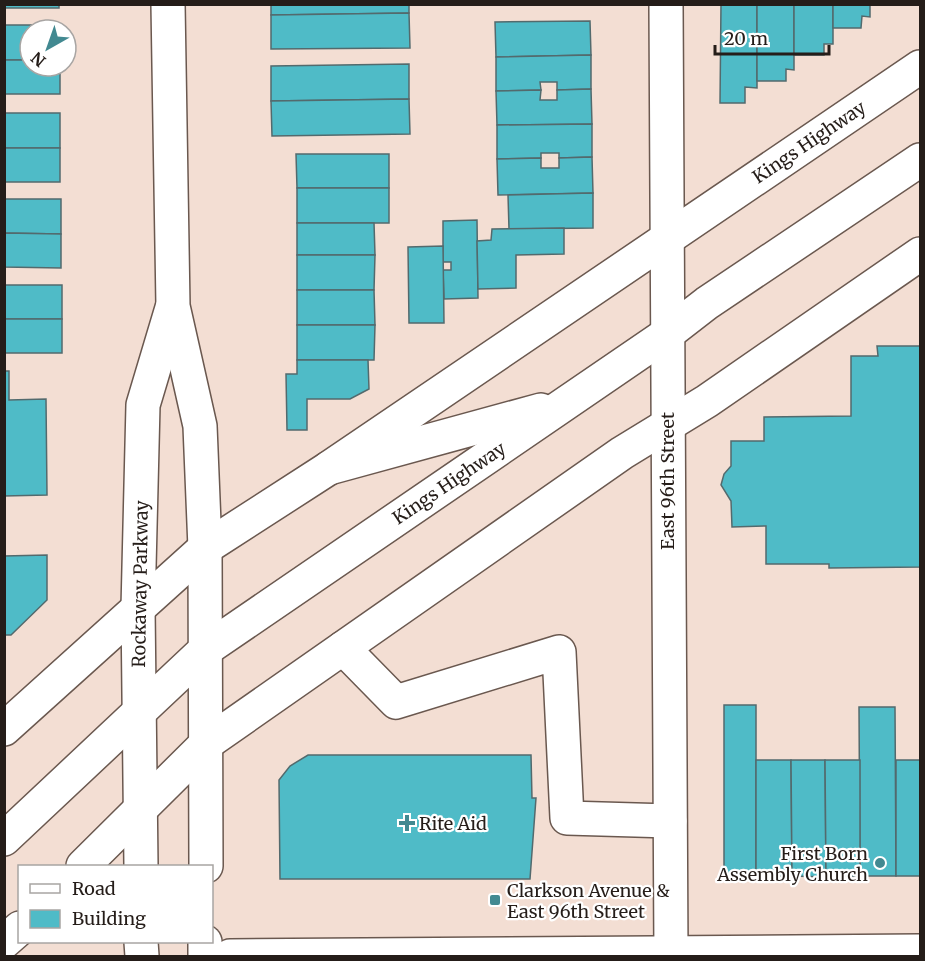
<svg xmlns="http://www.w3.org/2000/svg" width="925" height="961" viewBox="0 0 925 961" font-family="Merriweather,serif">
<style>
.building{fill:#4fbbc7;stroke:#536a6d;stroke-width:1.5}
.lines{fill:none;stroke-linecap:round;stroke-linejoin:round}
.minor-casing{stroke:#6a584f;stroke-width:36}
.major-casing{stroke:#6a584f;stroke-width:36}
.minor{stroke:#fff;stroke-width:33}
.major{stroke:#fff;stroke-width:33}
.poi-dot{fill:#428991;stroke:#fff;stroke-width:2}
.labels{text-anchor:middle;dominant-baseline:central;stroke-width:4.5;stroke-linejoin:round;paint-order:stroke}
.street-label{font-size:18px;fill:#251d19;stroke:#fff}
.poi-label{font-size:18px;fill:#251d19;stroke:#fff;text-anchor:start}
</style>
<rect width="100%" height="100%" fill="#f3ded3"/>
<g class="building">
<rect x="4" y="4" width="55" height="4"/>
<path d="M 271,4 L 409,4 L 409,13 L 271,15 Z"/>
<path d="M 721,4 L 757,4 L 757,88 L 745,87 L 745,103 L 720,103 Z"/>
<path d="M 757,4 L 794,4 L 794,70 L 786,69 L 786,81 L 757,81 Z"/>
<path d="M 794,4 L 833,4 L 833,44 L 824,44 L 824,55 L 794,55 Z"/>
<path d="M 833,4 L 870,4 L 870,17 L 862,16 L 861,28 L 833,28 Z"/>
<path d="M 409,13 L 410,48 L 271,49 L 271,15 Z"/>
<path d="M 590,21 L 591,55 L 496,57 L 495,22 Z"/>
<path d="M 4,25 L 61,25 L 61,30 L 30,30 L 30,60 L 4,60 Z"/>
<path d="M 591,55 L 591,89 L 557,90 L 557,82 L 540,82 L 541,90 L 496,91 L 496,57 Z"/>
<path d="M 4,60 L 30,60 L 30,66 L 60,66 L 60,94 L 4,94 Z"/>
<path d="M 409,64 L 409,99 L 271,101 L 271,66 Z"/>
<path d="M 591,89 L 592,124 L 497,125 L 496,91 L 541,90 L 540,100 L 557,100 L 557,90 Z"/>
<path d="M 409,99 L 410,134 L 272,136 L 271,101 Z"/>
<rect x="4" y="113" width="56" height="35"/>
<path d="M 592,124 L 592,157 L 559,158 L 559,153 L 541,153 L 541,158 L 497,159 L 497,125 Z"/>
<rect x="4" y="148" width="56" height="34"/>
<path d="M 296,154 L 389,154 L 389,188 L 297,188 Z"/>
<path d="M 592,157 L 593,193 L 498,195 L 497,159 L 541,158 L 541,168 L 559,168 L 559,158 Z"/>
<rect x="297" y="188" width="92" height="35"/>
<path d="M 593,193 L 593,228 L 509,229 L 508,195 Z"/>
<path d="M 4,199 L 61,199 L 61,234 L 4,233 Z"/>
<path d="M 477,220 L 478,298 L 444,299 L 443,270 L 451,270 L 451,262 L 443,262 L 443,221 Z"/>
<path d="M 297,223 L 374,223 L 375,255 L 297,255 Z"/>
<path d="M 564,228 L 564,254 L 516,255 L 516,288 L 478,289 L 477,241 L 491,240 L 492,229 Z"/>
<path d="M 4,233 L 61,234 L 61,268 L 4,267 Z"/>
<path d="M 443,246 L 444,323 L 409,323 L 408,247 Z"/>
<path d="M 297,255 L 375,255 L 374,290 L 297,290 Z"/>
<rect x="4" y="285" width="58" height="34"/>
<path d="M 297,290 L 374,290 L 375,325 L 297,325 Z"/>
<rect x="4" y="319" width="58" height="34"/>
<path d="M 297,325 L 375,325 L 374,360 L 297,360 Z"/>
<path d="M 877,346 L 920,346 L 920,567 L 829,568 L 829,564 L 766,564 L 766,526 L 732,527 L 731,501 L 721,485 L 724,474 L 731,466 L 731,441 L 764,441 L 764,417 L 851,416 L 851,356 L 878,356 Z"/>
<path d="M 297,360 L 368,360 L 369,389 L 350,399 L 307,399 L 307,430 L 287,430 L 286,374 L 297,374 Z"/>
<path d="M 4,371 L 9,371 L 9,400 L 46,399 L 47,495 L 4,496 Z"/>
<path d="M 47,555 L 47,600 L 11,635 L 4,635 L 4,556 Z"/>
<rect x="724" y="705" width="32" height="172"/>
<path d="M 859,707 L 895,707 L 896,876 L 860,876 Z"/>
<path d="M 308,755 L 531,755 L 532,798 L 536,798 L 530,879 L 280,879 L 279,780 L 290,766 Z"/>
<path d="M 756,760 L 791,760 L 792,876 L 756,877 Z"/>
<path d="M 791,760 L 825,760 L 826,877 L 792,876 Z"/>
<path d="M 825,760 L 860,760 L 860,876 L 826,877 Z"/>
<rect x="896" y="760" width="24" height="116"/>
</g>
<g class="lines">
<g class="minor-casing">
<g id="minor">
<path d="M 168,4 L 173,306 L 200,426 L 205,548 L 206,866"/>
<path d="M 666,4 L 671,956"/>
<path d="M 343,648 L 396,702 L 559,652 L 567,818 L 670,821"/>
<path d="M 4,729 L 205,548 L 329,468 L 920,67"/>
<path d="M 83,866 L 207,743 L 622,453 L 707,401 L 920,254"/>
<path d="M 141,866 L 138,608 L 143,405 L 172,308"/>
<path d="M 4,942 L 20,928"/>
<path d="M 141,942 L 142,956"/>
<path d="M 205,956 L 205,942"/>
<path d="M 230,956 L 920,951"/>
</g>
</g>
<g class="major-casing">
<g id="major">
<path d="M 329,468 L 541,410"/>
<path d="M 4,839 L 205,650 L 667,334 L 707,303 L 920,160"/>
</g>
</g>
<use href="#minor" class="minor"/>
<use href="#major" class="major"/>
</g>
<g class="poi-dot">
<path d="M404 814h6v6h6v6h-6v6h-6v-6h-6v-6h6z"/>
<circle cx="880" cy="863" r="6"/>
<rect x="489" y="894" width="12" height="12" rx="3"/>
</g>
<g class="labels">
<g class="street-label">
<text transform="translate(809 142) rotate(-34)">Kings Highway</text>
<text transform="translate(667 481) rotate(-90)">East 96th Street</text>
<text transform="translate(449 483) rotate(-34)">Kings Highway</text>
<text transform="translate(140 584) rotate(-89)">Rockaway Parkway</text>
</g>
<g class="poi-label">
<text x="419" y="823">Rite Aid</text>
<text x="868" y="853" text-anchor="end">First Born<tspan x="868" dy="21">Assembly Church</tspan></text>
<text x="507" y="890">Clarkson Avenue &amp;<tspan x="507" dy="21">East 96th Street</tspan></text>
</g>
</g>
<rect width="925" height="961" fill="none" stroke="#251d19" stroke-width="12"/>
<rect x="18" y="865" width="195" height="78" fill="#ffffff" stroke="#a8a5a3" stroke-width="1.5"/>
<rect x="30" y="884" width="30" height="9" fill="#ffffff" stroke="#a8a5a3" stroke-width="1.5"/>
<text x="72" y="895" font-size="18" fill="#251d19">Road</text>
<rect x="30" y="910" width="30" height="18" fill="#4fbbc7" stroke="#a8a5a3" stroke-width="1.5"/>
<text x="72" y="925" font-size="18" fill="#251d19">Building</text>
<g transform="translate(48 48) rotate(220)"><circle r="28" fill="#ffffff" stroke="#a8a5a3" stroke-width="1.5"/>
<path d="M0-4.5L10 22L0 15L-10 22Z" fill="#428991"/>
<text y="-9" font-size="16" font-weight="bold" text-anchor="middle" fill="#251d19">N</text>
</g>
<path d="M715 45v9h114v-9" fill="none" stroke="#251d19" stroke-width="3"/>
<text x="724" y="45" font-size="18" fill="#251d19" stroke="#ffffff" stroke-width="4.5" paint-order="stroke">20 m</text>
</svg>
